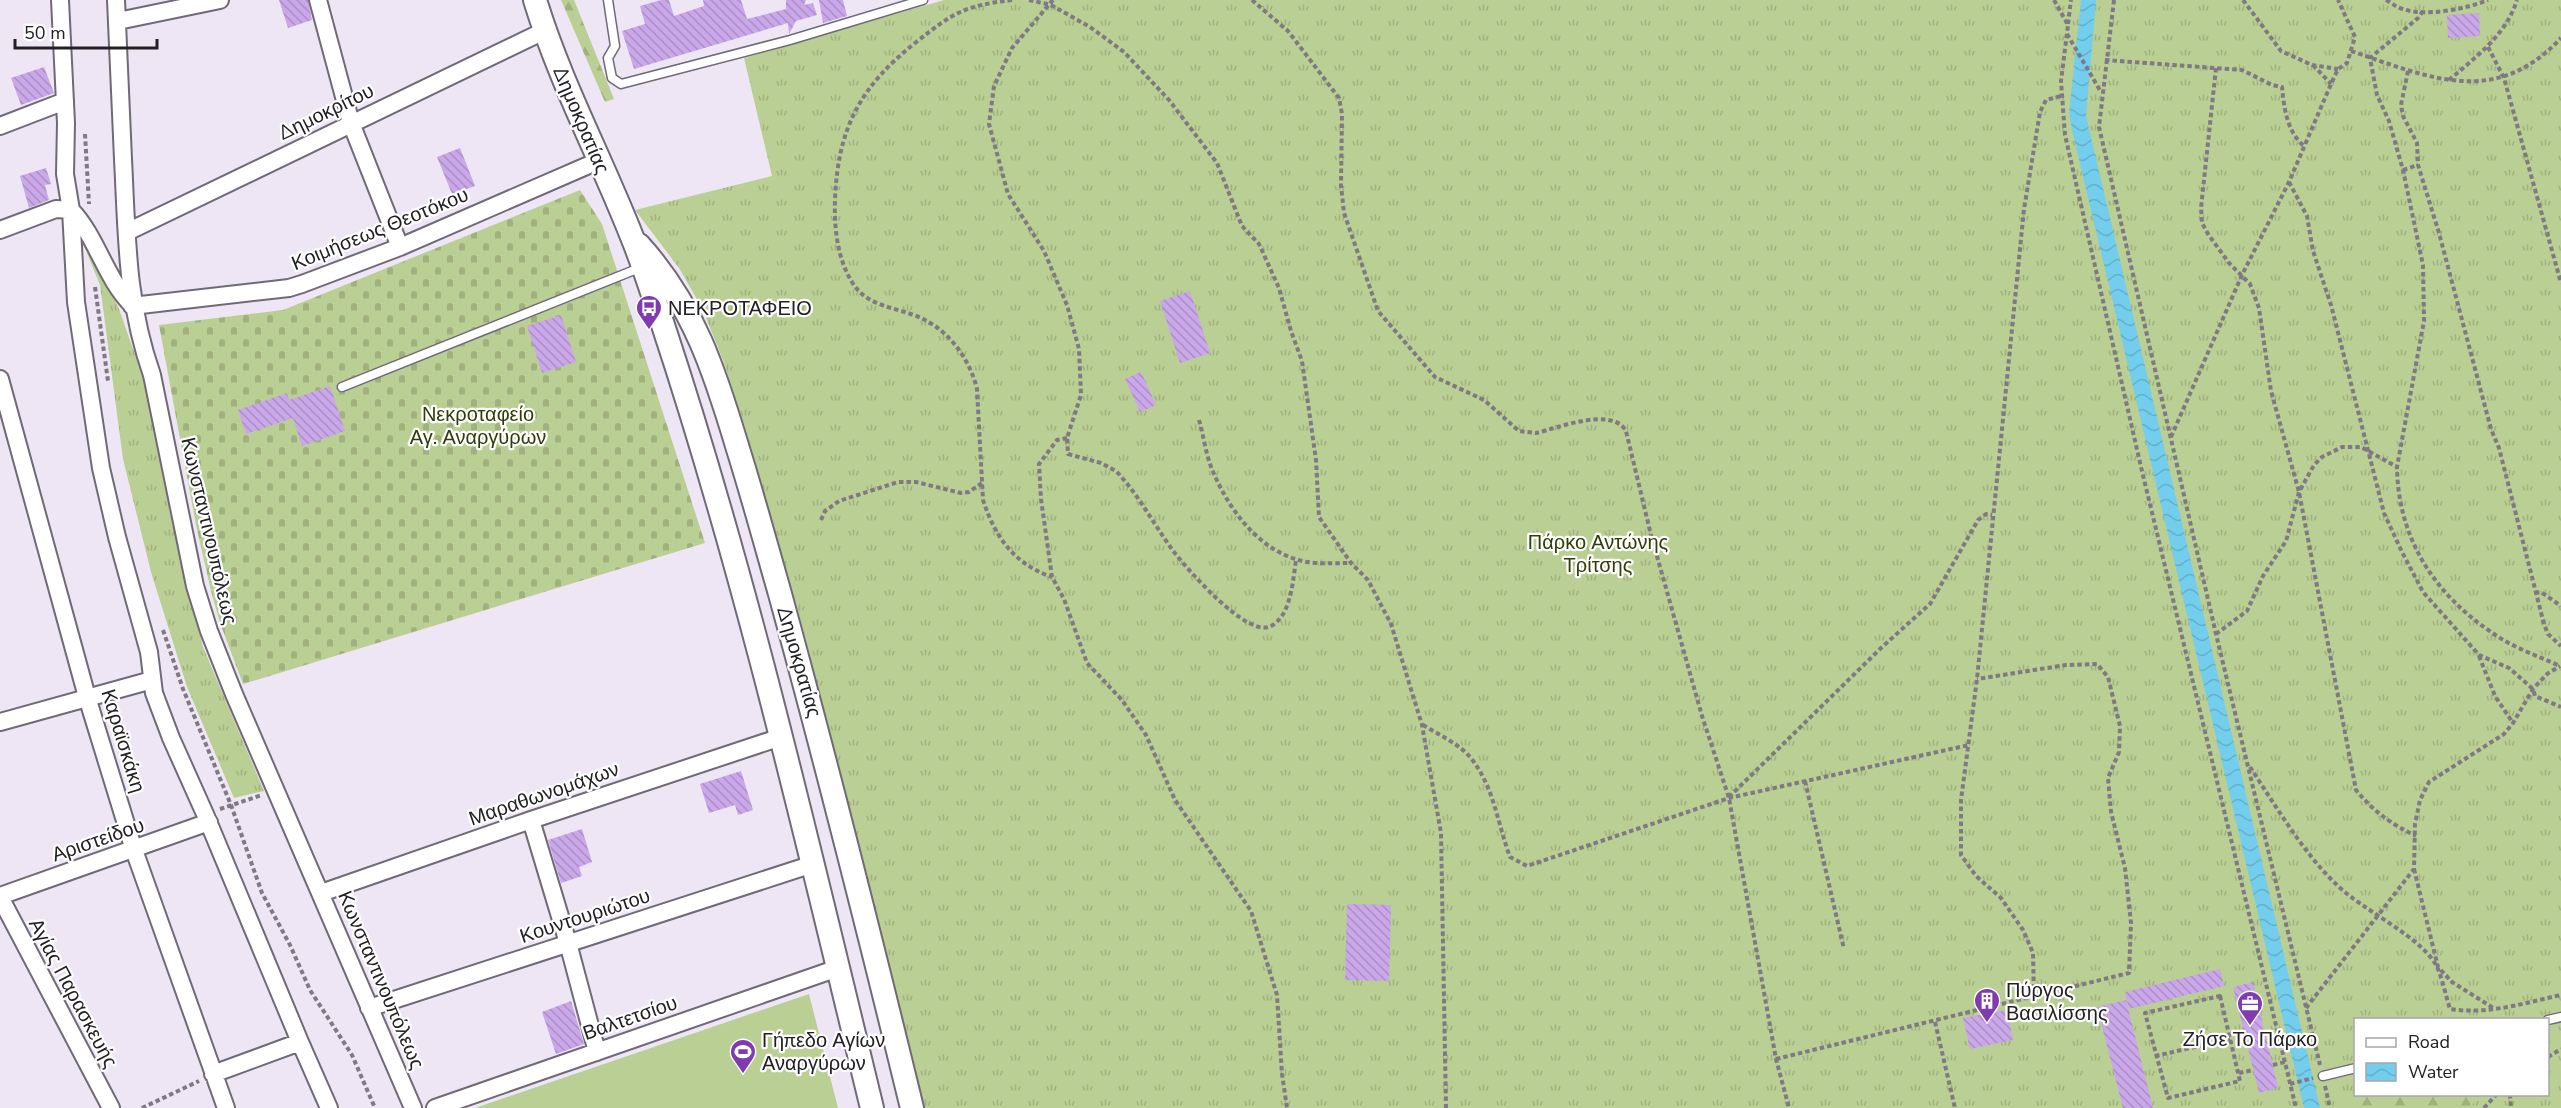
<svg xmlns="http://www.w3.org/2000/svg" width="2561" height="1108" font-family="'Nunito Sans',sans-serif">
  <defs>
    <pattern id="grass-tufts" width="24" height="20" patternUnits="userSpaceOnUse" patternTransform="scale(1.5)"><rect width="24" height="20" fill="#bacf93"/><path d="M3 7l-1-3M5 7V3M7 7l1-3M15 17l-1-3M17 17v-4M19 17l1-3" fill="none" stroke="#a0b17f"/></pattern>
    <pattern id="forest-firs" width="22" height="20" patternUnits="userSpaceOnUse" patternTransform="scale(1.5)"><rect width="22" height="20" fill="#bacf93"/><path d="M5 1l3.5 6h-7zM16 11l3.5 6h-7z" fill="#a0b17f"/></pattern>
    <pattern id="cemetery-stones" width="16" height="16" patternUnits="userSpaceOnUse" patternTransform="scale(1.5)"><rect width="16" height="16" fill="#bacf93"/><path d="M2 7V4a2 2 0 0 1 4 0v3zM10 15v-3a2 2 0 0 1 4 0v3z" fill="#a0b17f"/></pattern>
    <pattern id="water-waves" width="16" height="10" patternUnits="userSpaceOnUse" patternTransform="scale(1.5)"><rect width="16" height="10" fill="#73cdec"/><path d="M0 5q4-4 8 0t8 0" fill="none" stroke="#63b0ca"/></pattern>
    <pattern id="building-back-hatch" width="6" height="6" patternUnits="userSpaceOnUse" patternTransform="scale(1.5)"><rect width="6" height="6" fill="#c9a7e8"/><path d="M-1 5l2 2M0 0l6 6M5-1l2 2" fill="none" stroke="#ac8fc7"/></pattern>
  </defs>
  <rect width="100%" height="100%" fill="#eee6f5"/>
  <path fill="url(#grass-tufts)" fill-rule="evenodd" d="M944,0H2561V1108H924L805,636L745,427L723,360L702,308L679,268L635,210L772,176L744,58ZM2356,1020H2548V1094H2356Z
    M93,252L119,309L144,380L173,527L203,647L264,791L234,798L187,687L151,572L123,459L100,285L87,253Z"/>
  <path fill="url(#forest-firs)" d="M561,0H574L614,99L605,102Z
    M2355,1089L2356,1094L2481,1095L2469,1108H2347L2344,1092Z"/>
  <path fill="url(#cemetery-stones)" d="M580,190L602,224L705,543L243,684L220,623L211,591L196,525L159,325L283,310Z"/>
  <path fill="#bacf93" d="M809,994L838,1108H475Z"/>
  <path fill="url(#water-waves)" d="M2081,0H2096L2086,116L2320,1108H2304L2072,130L2069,113Z"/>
  <path fill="url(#building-back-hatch)" d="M279,0H308L312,20L288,28Z
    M661,0H669L674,16L704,6L703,0H741L747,19L786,9V0H806L804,5L813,3L817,15L796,21L789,34L788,23L634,69L622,31L645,24L640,6Z
    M819,0H843L847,16L823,23Z
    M2479,13L2480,36L2448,38L2447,15Z
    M44,67L54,93L21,105L11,78Z
    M460,148L475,186L452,194L437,157Z
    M46,168L51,184L45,185L49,200L29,208L20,176Z
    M1190,291L1210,353L1180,363L1160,301Z
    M561,315L576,362L542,373L527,326Z
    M1141,372L1156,405L1140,412L1125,379Z
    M330,386L345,431L302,446L293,418L246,434L238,410L287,393L289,400Z
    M741,771L753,810L738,815L735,805L709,813L700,784Z
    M582,829L592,862L579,867L582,876L561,883L548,840Z
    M1347,904L1391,905L1389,981L1345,980Z
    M2220,969L2224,986L2129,1009L2125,992Z
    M2253,982L2278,1088L2259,1093L2233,987Z
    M2126,1000L2153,1108H2123L2097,1007Z
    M571,1001L584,1044L556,1054L542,1012Z
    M2007,1010L2013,1040L1970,1049L1963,1018Z"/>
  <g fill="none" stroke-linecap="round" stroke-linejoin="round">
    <defs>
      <path id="service" d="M608,0L615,46L608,58L612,78L621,84L790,40L923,0
        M342,387L642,267
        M2548,1020L2561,1017
        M2323,1076L2356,1068"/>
      <path id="minor" d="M60,0L66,123L65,174L71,210L76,302L101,468L117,537L149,652L154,693L171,738L205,814L300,1042L329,1108
        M116,0C118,53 121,106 123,159C127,236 126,301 152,375L195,586L209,631L234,694L413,1108
        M318,0L351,123L400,247
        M118,21L220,0
        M0,126L65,101
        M71,210C97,237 105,278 132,305
        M0,230L56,209L71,210
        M127,232L544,31
        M132,306L289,288L302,284L400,247L598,161
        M0,379L87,697L134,850L226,1108
        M0,722L152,680
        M531,820L568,943L597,1052
        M321,893L531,820L781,737
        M0,896L209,822
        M0,897L111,1108
        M369,1008L813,864
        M213,1074L300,1042
        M435,1108L838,968"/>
      <path id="secondary" d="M535,0C560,82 601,158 632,237C644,266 653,296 663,325C748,582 808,846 872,1108
        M639,245C694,306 715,372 738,449C753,497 766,545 780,594C827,765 870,936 912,1108"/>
    </defs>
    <use href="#service" stroke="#706976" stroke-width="11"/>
    <use href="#minor" stroke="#706976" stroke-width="20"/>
    <use href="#secondary" stroke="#706976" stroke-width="26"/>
    <path stroke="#7e7983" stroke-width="4" stroke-dasharray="4.5 3" stroke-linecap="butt" d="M1012,0C963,6 953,13 915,43C860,87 838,128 835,199C834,227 837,258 852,282C867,308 899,307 923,319C950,332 970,360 977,389L983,500C995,537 1014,564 1052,577
      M1029,0L1051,5L1090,27L1124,52L1169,100L1217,163L1242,226L1259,244L1279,288L1291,331L1302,361L1316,460L1319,517L1351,563L1368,580L1391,624L1422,725L1441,833L1446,1108
      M1053,0L1012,48L994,86L989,124L1008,194L1044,251L1067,305L1079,349L1081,395L1067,438L1068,454L1101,463L1116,471C1139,495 1154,525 1174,552C1188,570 1248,639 1271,626C1291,616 1293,580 1296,560
      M1252,0L1288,31L1339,98L1342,114L1341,185L1344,213L1378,311L1435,377L1484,400L1519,431L1536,433C1558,428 1612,406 1626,431L1651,535L1702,716L1729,798L1776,1059L1789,1108
      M2054,0L2068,25L2061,81L2065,135L2141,467L2296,1108
      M2114,0L2099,127L2216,634L2320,1065
      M2243,0L2281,51L2312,65L2338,69
      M2386,0C2392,3 2397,8 2403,9C2426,17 2466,9 2488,0
      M2423,11L2418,18L2370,58L2377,95L2389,121L2403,170L2423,265L2424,321L2397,467C2398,539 2435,595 2494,634C2514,648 2538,656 2560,666
      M2068,24L2071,0
      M2067,34L2101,92
      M2488,47L2504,78L2561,283
      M2351,51C2428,77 2495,109 2561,38
      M2105,60L2242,70L2272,85L2282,87C2284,108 2287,132 2304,146
      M2313,65L2331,84
      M2216,68L2201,208L2202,223L2208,234L2229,263L2250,284L2259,308L2271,391L2299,492L2356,790C2373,811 2391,824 2416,836
      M2408,71L2401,105L2403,116L2417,143L2418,165L2439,233L2491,429L2499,448L2544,624L2548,634L2561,646
      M2449,80C2476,57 2506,35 2517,0
      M85,134L89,204
      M2403,170L2418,165
      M2289,182L2307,216L2313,251L2331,305L2384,513L2402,552L2423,592L2479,655L2509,668L2533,689L2535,696L2561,707
      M95,287L108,381
      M1199,420C1204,437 1206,457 1214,474C1230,510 1256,546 1295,559C1312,565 1332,563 1350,563
      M2171,437L2242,275L2289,182L2331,84L2338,69L2347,63L2355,37L2338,0
      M1067,438L1057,440L1039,464L1041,499L1052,577L1064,599L1087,663L1122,700L1146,735L1175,800L1251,911L1277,995L1282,1074L1287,1108
      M821,520L825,511L839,501L898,482H916L961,493L969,492L982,483
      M2535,593L2541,592L2561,606
      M163,630L183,689L231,805L262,893L290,945L310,990L352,1055L375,1108
      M2216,634L2247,611L2263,576L2286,541L2299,492L2314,465L2322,457L2342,447H2361L2397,467
      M2479,656L2495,696L2513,723
      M1423,725C1438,734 1459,744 1470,757C1494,786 1497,822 1510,857L1527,866L1729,798L1969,745
      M2250,767C2275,805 2304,854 2337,885C2363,911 2425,938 2438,969C2443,982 2446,996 2450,1009C2488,1015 2524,1003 2561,995
      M1805,781L1844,949
      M1729,797L1881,648L1930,604L1978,520L1986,514L1992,515
      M220,809L262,795
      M2414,869L2438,967L2452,982L2495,1009
      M2034,996L2033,953L2023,930L2001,898L1976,876L1961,855V800L1977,679L2024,209L2040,112L2046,100L2061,96
      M2220,996L2240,1081L2168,1098L2145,1013Z
      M2306,1008L2414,869L2415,824L2420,800L2429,782L2504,734L2513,723L2533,689L2547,674L2560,666
      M1935,1022L1955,1108
      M2155,1056L2230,1039
      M2548,1057L2561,1049
      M1776,1059L2129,973L2131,923L2125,868L2111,812L2108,778L2119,752L2120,726L2108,677L2097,664L2066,665L1977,679
      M2273,1065L2285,1062
      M2239,1073L2253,1070
      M2290,1084L2313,1078
      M2325,1086L2330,1108
      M2510,1094L2511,1108
      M142,1108L199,1081
      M2484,1108L2497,1094"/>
    <use href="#service" stroke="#fff" stroke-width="8"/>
    <use href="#minor" stroke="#fff" stroke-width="16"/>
    <use href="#secondary" stroke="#fff" stroke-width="22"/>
  </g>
  <defs>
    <symbol id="bus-pin" viewBox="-11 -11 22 30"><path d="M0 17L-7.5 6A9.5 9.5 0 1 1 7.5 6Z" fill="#803bae" stroke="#fff"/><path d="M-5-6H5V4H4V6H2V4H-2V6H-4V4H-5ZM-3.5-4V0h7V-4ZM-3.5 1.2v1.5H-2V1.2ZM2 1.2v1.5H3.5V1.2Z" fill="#fff"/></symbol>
    <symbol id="building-pin" viewBox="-11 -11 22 30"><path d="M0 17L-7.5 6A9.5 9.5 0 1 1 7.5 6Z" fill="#803bae" stroke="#fff"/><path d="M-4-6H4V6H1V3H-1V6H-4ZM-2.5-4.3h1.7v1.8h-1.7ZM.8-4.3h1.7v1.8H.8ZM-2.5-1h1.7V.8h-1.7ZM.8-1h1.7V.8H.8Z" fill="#fff"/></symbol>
    <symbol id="office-pin" viewBox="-11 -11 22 30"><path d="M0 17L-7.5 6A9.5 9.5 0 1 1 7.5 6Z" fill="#803bae" stroke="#fff"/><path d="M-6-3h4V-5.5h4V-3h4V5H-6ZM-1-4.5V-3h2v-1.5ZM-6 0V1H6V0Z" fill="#fff"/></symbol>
    <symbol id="stadium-pin" viewBox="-11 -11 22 30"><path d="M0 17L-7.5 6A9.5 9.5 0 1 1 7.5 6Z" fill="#803bae" stroke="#fff"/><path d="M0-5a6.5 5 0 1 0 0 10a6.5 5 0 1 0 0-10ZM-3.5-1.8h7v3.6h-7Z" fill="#fff"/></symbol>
  </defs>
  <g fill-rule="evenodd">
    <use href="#bus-pin" x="634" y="293" width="30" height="40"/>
    <use href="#building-pin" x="1972" y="986" width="30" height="40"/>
    <use href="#office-pin" x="2235" y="989" width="30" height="40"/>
    <use href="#stadium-pin" x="728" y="1037" width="30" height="40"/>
  </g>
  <g text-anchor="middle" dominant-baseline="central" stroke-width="4.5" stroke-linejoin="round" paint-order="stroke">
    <g font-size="20" fill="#222025" stroke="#fff">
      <text transform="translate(326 112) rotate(-26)">Δημοκρίτου</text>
      <text transform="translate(581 120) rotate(67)">Δημοκρατίας</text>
      <text transform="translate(380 229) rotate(-22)">Κοιμήσεως Θεοτόκου</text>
      <text transform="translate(209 531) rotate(77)">Κωνσταντινουπόλεως</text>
      <text transform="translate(799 662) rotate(74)">Δημοκρατίας</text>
      <text transform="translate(123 741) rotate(73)">Καραϊσκάκη</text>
      <text transform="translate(544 794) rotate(-19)">Μαραθωνομάχων</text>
      <text transform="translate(98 840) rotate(-19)">Αριστείδου</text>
      <text transform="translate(585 916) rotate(-18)">Κουντουριώτου</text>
      <text transform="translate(381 980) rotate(67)">Κωνσταντινουπόλεως</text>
      <text transform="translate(73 993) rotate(62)">Αγίας Παρασκευής</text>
      <text transform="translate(630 1018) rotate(-19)">Βαλτετσίου</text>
    </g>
    <g font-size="20" fill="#222025" stroke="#fff" text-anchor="start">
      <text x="668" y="308">ΝΕΚΡΟΤΑΦΕΙΟ</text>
      <text x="2006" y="990">Πύργος<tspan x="2006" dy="23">Βασιλίσσης</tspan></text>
      <text x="2250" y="1039" text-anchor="middle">Ζήσε Το Πάρκο</text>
      <text x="762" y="1040">Γήπεδο Αγίων<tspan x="762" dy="23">Αναργύρων</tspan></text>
    </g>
    <g font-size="20" fill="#2f3d08" stroke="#fff">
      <text x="478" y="414">Νεκροταφείο<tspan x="478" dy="23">Αγ. Αναργύρων</tspan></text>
      <text x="1598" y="542">Πάρκο Αντώνης<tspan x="1598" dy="23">Τρίτσης</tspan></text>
    </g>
  </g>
  <rect x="2354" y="1018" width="195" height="78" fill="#ffffff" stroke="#a7a6a8" stroke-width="1.5"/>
  <rect x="2366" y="1038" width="30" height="9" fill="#ffffff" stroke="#a7a6a8" stroke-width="1.5"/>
  <text x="2408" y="1048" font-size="18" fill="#222025">Road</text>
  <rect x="2366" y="1063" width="30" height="18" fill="url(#water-waves)" stroke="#a7a6a8" stroke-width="1.5"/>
  <text x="2408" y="1078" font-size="18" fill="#222025">Water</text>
  <path d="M15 39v9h142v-9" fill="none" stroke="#222025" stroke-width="3"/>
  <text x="24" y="39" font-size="18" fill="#222025" stroke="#ffffff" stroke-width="4.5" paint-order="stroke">50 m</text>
</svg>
